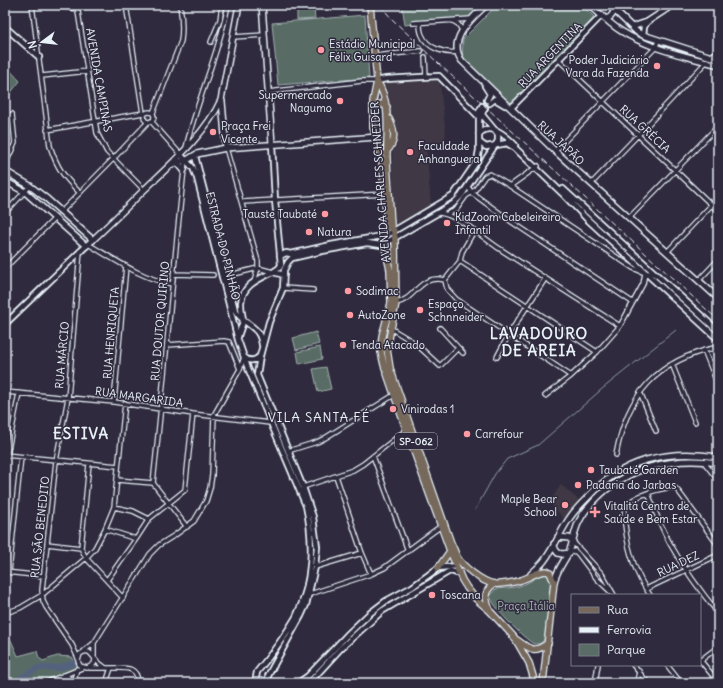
<svg xmlns="http://www.w3.org/2000/svg" width="723" height="688" font-family="Delius,sans-serif">
  <rect width="100%" height="100%" fill="#2f2a3d"/>
  <filter id="ink" filterUnits="userSpaceOnUse"><feTurbulence type="fractalNoise" baseFrequency=".025" numOctaves="2"/><feDisplacementMap in="SourceGraphic" scale="8" xChannelSelector="R" yChannelSelector="G"/><feConvolveMatrix kernelMatrix="1 2 1 2 8 2 1 2 1" color-interpolation-filters="sRGB"/></filter>
  <g filter="url(#ink)">
    <path fill="#403945" d="M439,77L446,135L444,140L440,143L426,142L431,206L404,225L400,226L395,224L394,221L392,153L397,145L396,136L397,128L390,116L389,98L384,83L388,81Z
      M561,485L581,502L565,520L549,502Z"/>
    <path fill="#596c65" stroke="#a0aeae" d="M402,5H481L470,17L405,25Z
      M497,5H582L596,19L512,105L469,67C461,58 462,50 463,39Z
      M314,8L315,19L297,20V10Z
      M365,15L369,78L278,85L272,23Z
      M5,65L20,81L5,100Z
      M316,332L319,344L296,350L293,338Z
      M320,347L322,359L299,364L297,352Z
      M326,367L331,389L318,392L313,369Z
      M544,574L550,576L552,583C551,594 549,632 544,639C542,644 538,644 534,644C524,639 491,606 490,595L496,589C506,588 518,588 527,583C533,580 537,576 544,574Z
      M5,638H10L18,656L37,651L39,658L43,661L57,656L72,657L75,662L76,668L38,683H5Z"/>
    <g fill="none" stroke-linecap="round" stroke-linejoin="round">
      <path stroke="#909baf" stroke-width="1" d="M475,510L495,474L507,459L538,445L602,389L676,330"/>
      <path stroke="#55627e" stroke-width="6" d="M12,683L38,668H58L75,663"/>
      <defs>
        <path id="minor" d="M32,5L50,146C57,168 64,177 80,193
          M51,5L78,9L90,5
          M77,5L97,133L107,152L144,190
          M126,5L143,113
          M453,21L458,24L462,30
          M413,23L471,19
          M420,23C420,27 420,31 422,35C427,48 445,54 457,52
          M233,37L264,35
          M211,42L220,20L222,5
          M375,56L421,51
          M425,57L426,77
          M710,57L718,51
          M559,60L718,211
          M42,76L88,71
          M268,92L362,81H377
          M144 117a5 5 0 1 1 10 0a5 5 0 1 1-10 0Z
          M153,113L181,41C183,28 182,18 180,5
          M5,120L12,114
          M151,121L180,154
          M47,130L143,113L145,114
          M5,146L13,150
          M186,148C197,99 219,54 228,5
          M226,148L258,261V268L254,282
          M555,151L656,47L658,40
          M5,165L15,143L12,114
          M591,184L638,135L707,61
          M510,186L538,166
          M468,187L472,193L512,222L632,302
          M242,202L385,194
          M62,211L114,158L148,122
          M5,213L30,186
          M440,213C459,216 481,236 497,247C538,274 579,300 620,326
          M447,214L456,210L466,196L475,190L485,176L490,174L510,186L633,268L645,273H651L655,275
          M629,218L718,126
          M88,244C114,259 142,279 172,284
          M667,252L718,198
          M460,261L597,352
          M5,268L55,218
          M173,274L213,275
          M226,276L258,268L273,272
          M445,280L447,289L456,299L571,376
          M445,280L460,261L462,252L474,231
          M699,280L718,260
          M283,288L313,290
          M396,303C417,299 418,274 445,280
          M390,328L415,343L440,366L458,348
          M440,328L463,353
          M167,345L224,341L229,342L240,369
          M704,350L718,385
          M497,357L509,334L545,279
          M672,364L695,422
          M5,392L114,402L193,414L270,423
          M640,392L656,431
          M545,396L571,376L597,352L620,326L643,284L645,273
          M114,402L126,266
          M288,451L317,442L325,438L394,395
          M5,455L118,466
          M7,455L19,393
          M616,455C627,394 657,360 718,347
          M373,456L408,551
          M703,461L718,480
          M336,476L362,553L371,574
          M117,480L153,483L187,527
          M153,483C165,375 173,268 185,161
          M303,487L353,470L363,464L406,430
          M648,493C655,511 662,530 672,547C685,570 701,592 718,613
          M114,507L133,511L149,519
          M105,529L136,539
          M573,542L602,574L614,595
          M47,544L81,548
          M81,548L89,464
          M81,548L86,558L123,598
          M569,553L575,551L578,554L597,579L613,594
          M315,567L362,553
          M5,572L44,576
          M9,572L21,457
          M107,580L136,539L149,519L185,490L193,414
          M646,589L718,555
          M310,594L371,574L384,568L441,526
          M650,595C635,574 628,550 625,525C624,520 623,512 626,507C632,495 662,488 674,487L679,492L718,545
          M5,613L20,608L42,595L86,558L95,548L105,529L114,507L125,403
          M94,643V656
          M84,651L94,643L150,554L159,545L175,535L194,521L206,501L210,488L212,475L214,415L240,369L244,357
          M78,658L72,645L46,607L43,601L42,590L56,461L68,398L80,251
          M95,659L94,664L87,668L80,666L78,661L80,654C89,648 91,654 96,660C98,663 103,666 106,668
          M700,660L718,682
          M701,660L718,647
          M633,665L648,683
          M667,665L681,683
          M90,668C97,668 105,668 112,668C125,668 138,666 138,683
          M63,675L68,677L72,683
          M45,683L82,668
          M73,683L77,669
          M106,683L111,668
          M595,683L598,665
          M637,683L639,671"/>
        <path id="tertiary" d="M5,27L39,57
          M632,27L647,22L673,5
          M643,35L644,27L647,22
          M30,48L37,44
          M377,81L386,79L439,76L480,118
          M485,86L490,94L487,100
          M490,103L495,99L505,105
          M511,108L602,15
          M479,134C491,121 506,136 515,145
          M479,142L486,147L507,143L515,148L562,193L586,218L718,339
          M272,144L275,200L281,265L279,268L273,272
          M180,154L193,168L197,178L238,340L247,366L306,506C314,542 313,583 296,617C285,636 271,655 257,672L255,683
          M195,156L235,310C243,326 260,324 262,345
          M563,189L718,331
          M280,256L286,253L291,254L331,245L387,235L453,196L477,161L479,150V112L482,106
          M5,324L86,246
          M238,337C239,331 243,325 243,319C242,314 241,308 241,303C242,285 259,279 273,272L284,275
          M244,357C249,362 255,361 260,356
          M269,683L268,676L270,672L301,616L306,605L315,567L317,547L313,517L303,487L257,375L260,356L269,322L283,288L284,270L288,262L292,258L322,251L367,243L381,245L389,241L453,204L461,196L498,141V134L483,116L482,113L485,108
          M298,683L308,676L347,635L369,614L386,601L412,587L438,568L456,566
          M309,683L341,648L382,611L448,572L451,571L459,574"/>
        <path id="secondary" d="M262,5L272,144
          M486,5C472,18 446,40 462,61L555,151L718,298
          M590,5C600,14 610,24 621,31C650,49 686,56 718,65
          M609,5L637,32L643,35L718,59
          M606,19C613,17 614,12 615,5
          M222,101L226,148
          M177,162L184,170
          M172,165L177,162L187,160L197,154L226,148L377,137
          M5,171L30,186L47,199L93,240
          M5,181L25,192L86,246C106,228 125,209 144,190C170,165 206,134 221,100L239,5
          M558,537L569,538L573,542
          M554,544L555,549L558,553L562,554L569,553
          M531,574C535,570 540,566 544,561C554,548 560,532 569,519C574,511 581,504 587,498C623,459 667,449 718,457
          M554,582C557,570 563,563 569,552C574,541 574,528 581,518C584,511 590,506 594,501C626,467 673,456 718,463"/>
        <path id="primary" d="M370,5L377,81L373,101V128L377,137L382,161L387,227L384,243L390,270L391,303L382,336L381,352L384,365L408,435L450,551L462,580L467,588L476,599L490,611L514,637L529,663L535,683
          M377,81C392,105 386,132 387,159C388,181 390,204 391,226L394,231L395,239L396,303L387,349L390,368L451,543C453,547 455,552 457,557C463,567 482,582 494,584C500,585 516,582 521,580C531,577 537,571 547,571L550,573L554,582L543,683
          M373,106L382,104L387,107
          M387,151C396,142 395,130 389,119
          M438,568L450,551
          M490,611C486,598 482,593 494,584
          M517,640C530,649 534,654 548,643"/>
      </defs>
      <use href="#minor" stroke="#e8f1f8" stroke-width="6"/>
      <use href="#tertiary" stroke="#e8f1f8" stroke-width="8"/>
      <use href="#secondary" stroke="#e8f1f8" stroke-width="8"/>
      <use href="#primary" stroke="#e8f1f8" stroke-width="8"/>
      <use href="#minor" stroke="#2f2a3d" stroke-width="3.5"/>
      <use href="#tertiary" stroke="#2f2a3d" stroke-width="4.5"/>
      <use href="#secondary" stroke="#2f2a3d" stroke-width="5"/>
      <use href="#primary" stroke="#76695c" stroke-width="5.5"/>
      <path stroke="#e8f1f8" stroke-width="1" stroke-dasharray="6 3" stroke-linecap="butt" d="M380,5L392,19L439,64L718,320"/>
    </g>
  </g>
  <g fill="#ff9aa2" stroke="#2f2a3d" stroke-width="1.5">
    <circle cx="321" cy="50" r="4"/>
    <circle cx="657" cy="66" r="4"/>
    <circle cx="340" cy="101" r="4"/>
    <circle cx="213" cy="132" r="4"/>
    <circle cx="410" cy="152" r="4"/>
    <circle cx="325" cy="214" r="4"/>
    <circle cx="447" cy="223" r="4"/>
    <circle cx="309" cy="232" r="4"/>
    <circle cx="348" cy="291" r="4"/>
    <circle cx="420" cy="310" r="4"/>
    <circle cx="350" cy="315" r="4"/>
    <circle cx="343" cy="345" r="4"/>
    <circle cx="393" cy="409" r="4"/>
    <circle cx="467" cy="434" r="4"/>
    <circle cx="591" cy="470" r="4"/>
    <circle cx="578" cy="485" r="4"/>
    <circle cx="565" cy="505" r="4"/>
    <path d="M593 506h4v4h4v4h-4v4h-4v-4h-4v-4h4z"/>
    <circle cx="432" cy="595" r="4"/>
  </g>
  <g text-anchor="middle" dominant-baseline="central" stroke-width="3" stroke-linejoin="round" paint-order="stroke">
    <rect fill="#2f2a3d" stroke="#b0b5c0" stroke-width="1" x="395" y="433" width="42" height="16" rx="3"/>
    <g font-size="10" font-weight="bold" fill="#e8f1f8">
      <text x="416" y="441">SP-062</text>
    </g>
    <g font-size="11" fill="#e8f1f8" stroke="#2f2a3d" text-anchor="start">
      <text x="329" y="44">Estádio Municipal<tspan x="329" dy="13">Félix Guisard</tspan></text>
      <text x="649" y="60" text-anchor="end">Poder Judiciário<tspan x="649" dy="13">Vara da Fazenda</tspan></text>
      <text x="332" y="95" text-anchor="end">Supermercado<tspan x="332" dy="13">Nagumo</tspan></text>
      <text x="221" y="126">Praça Frei<tspan x="221" dy="13">Vicente</tspan></text>
      <text x="418" y="146">Faculdade<tspan x="418" dy="13">Anhanguera</tspan></text>
      <text x="317" y="214" text-anchor="end">Tauste Taubaté</text>
      <text x="455" y="217">KidZoom Cabeleireiro<tspan x="455" dy="13">Infantil</tspan></text>
      <text x="317" y="232">Natura</text>
      <text x="356" y="291">Sodimac</text>
      <text x="428" y="304">Espaço<tspan x="428" dy="13">Schnneider</tspan></text>
      <text x="358" y="315">AutoZone</text>
      <text x="351" y="345">Tenda Atacado</text>
      <text x="401" y="409">Vinirodas 1</text>
      <text x="475" y="434">Carrefour</text>
      <text x="599" y="470">Taubaté Garden</text>
      <text x="586" y="485">Padaria do Jarbas</text>
      <text x="557" y="499" text-anchor="end">Maple Bear<tspan x="557" dy="13">School</tspan></text>
      <text x="604" y="506">Vitalitá Centro de<tspan x="604" dy="13">Saúde e Bem Estar</tspan></text>
      <text x="440" y="595">Toscana</text>
    </g>
    <g font-size="11" fill="#e8f1f8" stroke="#2f2a3d">
      <text transform="translate(550 55) rotate(-46)">RUA ARGENTINA</text>
      <text transform="translate(99 80) rotate(80)">AVENIDA CAMPINAS</text>
      <text transform="translate(645 129) rotate(43)">RUA GRÉCIA</text>
      <text transform="translate(561 143) rotate(43)">RUA JAPÃO</text>
      <text transform="translate(380 182) rotate(-94)">AVENIDA CHARLES SCHNEIDER</text>
      <text transform="translate(223 246) rotate(76)">ESTRADA DO PINHÃO</text>
      <text transform="translate(160 321) rotate(-85)">RUA DOUTOR QUIRINO</text>
      <text transform="translate(111 333) rotate(-85)">RUA HENRIQUETA</text>
      <text transform="translate(62 355) rotate(-85)">RUA MÁRCIO</text>
      <text transform="translate(139 397) rotate(8)">RUA MARGARIDA</text>
      <text transform="translate(40 527) rotate(-84)">RUA SÃO BENEDITO</text>
      <text transform="translate(678 564) rotate(-25)">RUA DEZ</text>
    </g>
    <g font-size="11" fill="#a8b5b6" stroke="#2f2a3d">
      <text x="526" y="606">Praça Itália</text>
    </g>
    <g font-size="13" letter-spacing="1" fill="#e8f1f8" stroke="#2f2a3d">
      <text x="319" y="417">VILA SANTA FÉ</text>
    </g>
    <g font-size="15" font-weight="bold" letter-spacing="1" fill="#e8f1f8" stroke="#2f2a3d">
      <text x="539" y="333">LAVADOURO<tspan x="539" dy="17">DE AREIA</tspan></text>
      <text x="81" y="433">ESTIVA</text>
    </g>
  </g>
  <rect width="723" height="688" fill="none" stroke="#2f2a3d" stroke-width="20"/>
  <rect x="10" y="10" width="703" height="668" fill="none" stroke="#e8f1f8" stroke-width="1.5" filter="url(#ink)"/>
  <rect x="571" y="594" width="130" height="72" fill="#2f2a3d" stroke="#797a88"/>
  <rect x="579" y="607" width="20" height="6" fill="#76695c" stroke="#797a88"/>
  <text x="607" y="614" font-size="12" fill="#e8f1f8">Rua</text>
  <rect x="579" y="627" width="20" height="6" fill="#e8f1f8" stroke="#797a88"/>
  <text x="607" y="634" font-size="12" fill="#e8f1f8">Ferrovia</text>
  <rect x="579" y="644" width="20" height="12" fill="#596c65" stroke="#797a88"/>
  <text x="607" y="654" font-size="12" fill="#e8f1f8">Parque</text>
  <g transform="translate(42 42) rotate(255)" stroke="#2f2a3d" stroke-width="3" paint-order="stroke">
  <path d="M0-3L7 15L0 10L-7 15Z" fill="#e8f1f8"/>
  <text y="-6" font-size="11" font-weight="bold" text-anchor="middle" fill="#e8f1f8">N</text>
  </g>
</svg>
